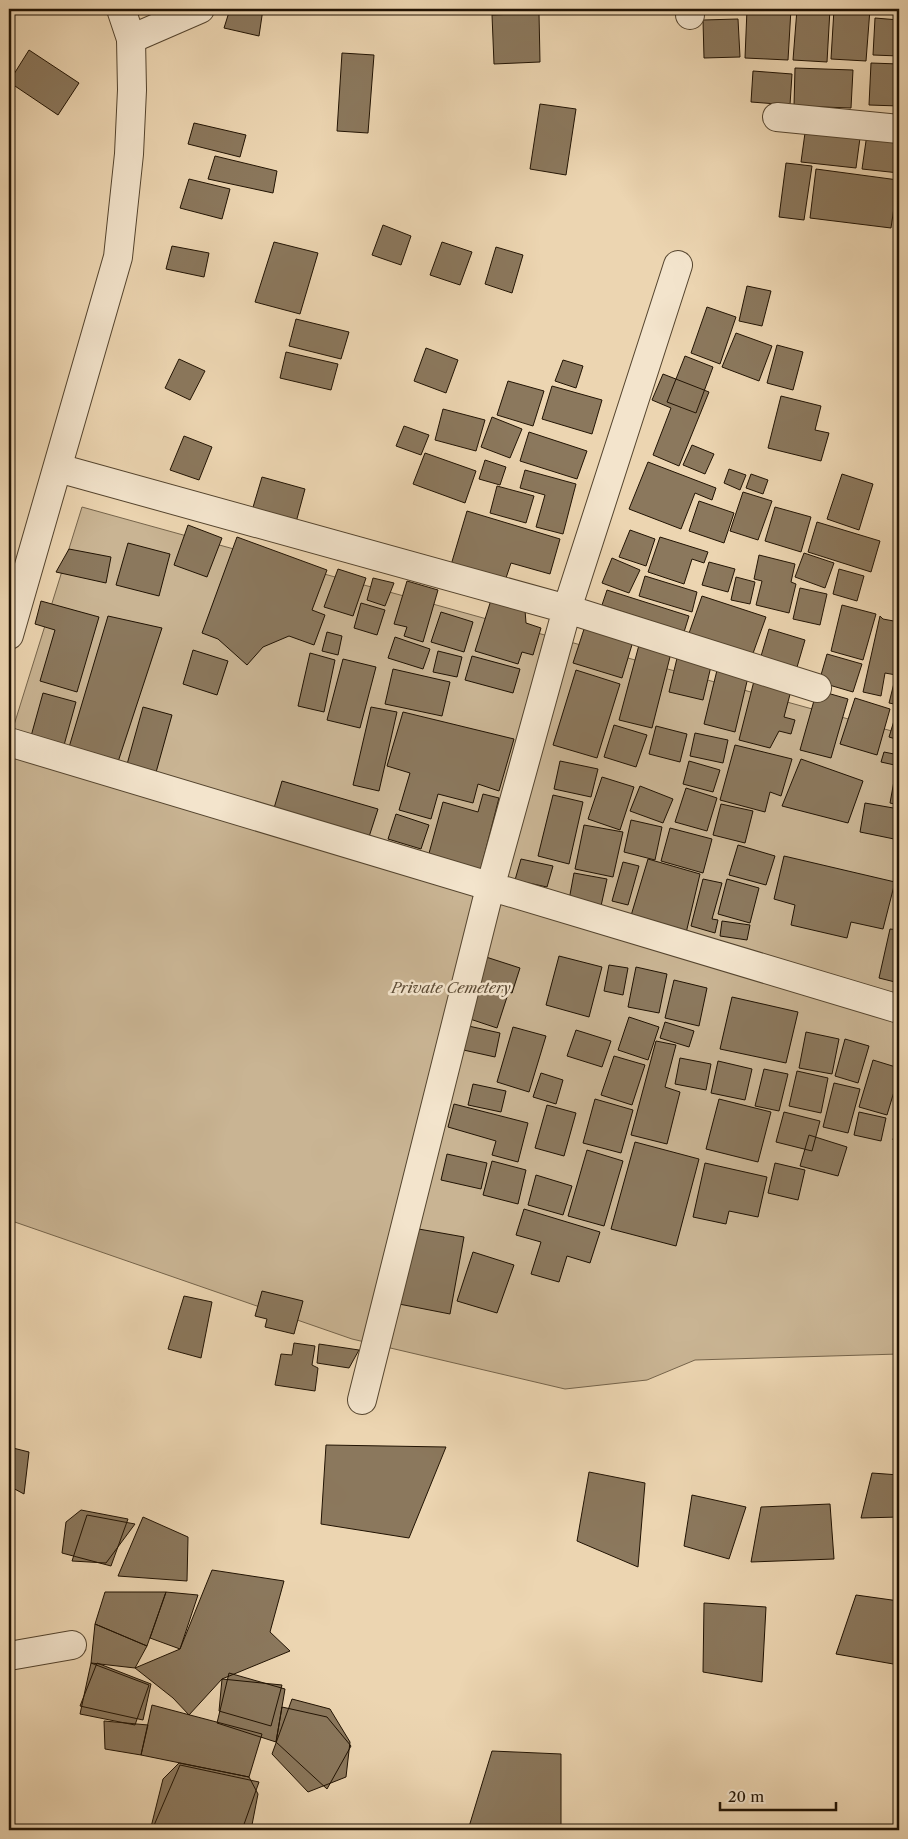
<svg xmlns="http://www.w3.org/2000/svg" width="908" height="1839" font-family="'Libre Caslon Text',serif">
  <rect width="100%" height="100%" fill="#ecd5b1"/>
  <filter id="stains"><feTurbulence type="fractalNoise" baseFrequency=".004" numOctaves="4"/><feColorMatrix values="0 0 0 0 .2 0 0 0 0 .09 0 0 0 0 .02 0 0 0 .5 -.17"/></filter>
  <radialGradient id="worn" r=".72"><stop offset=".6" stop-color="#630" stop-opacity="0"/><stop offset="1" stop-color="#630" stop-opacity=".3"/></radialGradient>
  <path fill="#c9b493" stroke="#75644b" d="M82,507L899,733V1354L695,1360L647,1380L565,1389L352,1339L9,1220V741Z"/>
  <path fill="#8b785d" stroke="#211303" d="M230,9H263L259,36L224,28Z
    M747,9H791L788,60L745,58Z
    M797,9H830L827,62L793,60Z
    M834,9H870L866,61L831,59Z
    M878,9H899V12H878Z
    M539,13L540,62L494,64L492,15Z
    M875,18L899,20V56L873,55Z
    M738,19L740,57L704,58L703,20Z
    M29,50L79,83L58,115L9,82Z
    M342,53L374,55L368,133L337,131Z
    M871,63L899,64V106L869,105Z
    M795,68L853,70L851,108L794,106Z
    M753,71L792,74L790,105L751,102Z
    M540,104L576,109L566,175L530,169Z
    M194,123L246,135L240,157L188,144Z
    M805,133L860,138L856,168L801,162Z
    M867,134L899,138V173L862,169Z
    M215,156L277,171L273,193L208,179Z
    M786,163L812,166L804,220L779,217Z
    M816,169L898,180L891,228L810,218Z
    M189,179L230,189L222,219L180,208Z
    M383,225L411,236L401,265L372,255Z
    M274,242L318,253L300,314L255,302Z
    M442,242L472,252L460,285L430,275Z
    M172,246L209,253L204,277L166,269Z
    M496,247L523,255L512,293L485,284Z
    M747,286L771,291L762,326L739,321Z
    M707,307L736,317L720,364L691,353Z
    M296,319L349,332L341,359L289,346Z
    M736,333L772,346L759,381L722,367Z
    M777,345L803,352L793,390L767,383Z
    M426,348L458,360L446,393L414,381Z
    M286,352L338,364L331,390L280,378Z
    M685,356L713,367L696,413L667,402Z
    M179,359L205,371L190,400L165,388Z
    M563,360L583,366L576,388L555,381Z
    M663,374L709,392L679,466L653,455L671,408L652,400Z
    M508,381L544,391L533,426L497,415Z
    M552,386L602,400L592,434L542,419Z
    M781,396L821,406L815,430L829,433L821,461L768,448Z
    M443,409L485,420L476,451L435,440Z
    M492,417L522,429L510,458L481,447Z
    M404,426L429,435L421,455L396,446Z
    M529,432L587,451L577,479L520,461Z
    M184,436L212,447L199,480L170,470Z
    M692,445L714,454L705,474L683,465Z
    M425,453L476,471L465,503L413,484Z
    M485,460L506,467L500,485L479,479Z
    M648,462L716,488L712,500L695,493L681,529L629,509Z
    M729,469L746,475L740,490L724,483Z
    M525,470L576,484L563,534L536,527L545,495L520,488Z
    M751,474L768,480L763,494L746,488Z
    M842,474L873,484L859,530L827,519Z
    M262,477L305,489L295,526L251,514Z
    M497,486L534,496L526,523L490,513Z
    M743,492L772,501L758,540L730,531Z
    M699,501L734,513L724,543L689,531Z
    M775,507L811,517L801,552L765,541Z
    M467,511L560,539L550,574L511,563L505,581L451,565Z
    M817,522L880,541L871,572L808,552Z
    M188,525L222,538L207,577L174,565Z
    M630,530L655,539L646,566L619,557Z
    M237,537L327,570L312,610L325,615L314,645L289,636L263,647L247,665L218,639L202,633Z
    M660,537L708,552L704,563L692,559L684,584L648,572Z
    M128,543L170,554L159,596L116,585Z
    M69,549L111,557L106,583L56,572Z
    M804,553L834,563L825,588L795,577Z
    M759,555L795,564L791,582L796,584L789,613L756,605L762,581L754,579Z
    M612,558L640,570L629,593L602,583Z
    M709,562L735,569L728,592L702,585Z
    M338,569L366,578L353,616L324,607Z
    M839,569L864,576L857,601L833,594Z
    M645,576L697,592L692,612L639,596Z
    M736,577L755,582L750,604L731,600Z
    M373,578L394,583L385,606L367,600Z
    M407,581L438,590L423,642L404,636L407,627L394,624Z
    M800,588L827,594L820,625L793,619Z
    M607,590L689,616L684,632L602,605Z
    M702,596L766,617L751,659L687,639Z
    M491,600L525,610L526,623L541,628L533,655L522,652L518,664L475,651Z
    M41,601L99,617L77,692L40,681L55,630L35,624Z
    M361,603L385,610L377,635L354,628Z
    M842,605L876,614L863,660L831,651Z
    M441,612L473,622L464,652L431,642Z
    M108,616L162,628L116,768L67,754Z
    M880,616L883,619L899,622V705L889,703L896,675L885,673L881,696L863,692Z
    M586,623L634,638L622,678L573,663Z
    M769,629L805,640L795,674L759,663Z
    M327,632L342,636L338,655L322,651Z
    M395,637L430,649L423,669L388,658Z
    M639,645L671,653L652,728L619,720Z
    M193,650L228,661L217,695L183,684Z
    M438,651L462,657L457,677L433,672Z
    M310,653L335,660L324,712L298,706Z
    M678,654L712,662L703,700L669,692Z
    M827,654L862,664L853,692L819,682Z
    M472,656L520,669L513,693L465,680Z
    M343,659L376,667L360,728L327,720Z
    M718,666L749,673L735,732L704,724Z
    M393,669L450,682L442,716L385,704Z
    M576,670L620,684L597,758L553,745Z
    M756,673L793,683L784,717L795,720L791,734L779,731L770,748L739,740Z
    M817,690L848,699L831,758L800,750Z
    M43,693L76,702L61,756L28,747Z
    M855,698L890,709L877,755L840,744Z
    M143,707L172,715L155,776L126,768Z
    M371,707L397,712L379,791L353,785Z
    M897,711L899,712V740L889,737Z
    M403,712L514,739L499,791L478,784L473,803L438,794L431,819L399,810L410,773L387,766Z
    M614,725L647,735L636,767L604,757Z
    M656,726L687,734L680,762L649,754Z
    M695,733L728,740L723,763L690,756Z
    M735,745L792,759L781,796L770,792L765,812L720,800Z
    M884,752L899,755V766L881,762Z
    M801,759L863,781L848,823L782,806Z
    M560,761L598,769L591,797L554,789Z
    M689,761L720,770L713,792L683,784Z
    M602,777L634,787L620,830L588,819Z
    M282,781L378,809L367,843L272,815Z
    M894,781L899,782V805L890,803Z
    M640,786L673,799L663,823L630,811Z
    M686,788L717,798L707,831L675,822Z
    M483,794L499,798L480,872L428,857L443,802L478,812Z
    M553,795L583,802L569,864L538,856Z
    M865,803L899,809V840L860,832Z
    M721,804L753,811L745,843L713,835Z
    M396,814L429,825L421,849L388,839Z
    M631,820L662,827L655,860L624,852Z
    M584,825L623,832L613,877L575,869Z
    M670,828L712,839L703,873L661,861Z
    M738,845L775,856L766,885L729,875Z
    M784,856L895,882L883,929L851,922L847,938L791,925L795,905L774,899Z
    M521,859L553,866L547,887L515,880Z
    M648,859L700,874L686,933L630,919Z
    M623,862L639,866L628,905L612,901Z
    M574,873L607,879L601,906L569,900Z
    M703,879L722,883L712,919L718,920L715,933L691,926Z
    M727,879L759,888L750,923L718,914Z
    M899,890V926L894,925Z
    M722,921L750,925L747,940L720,936Z
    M890,929L899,930V983L879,978Z
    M559,956L602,967L589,1017L546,1005Z
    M486,957L520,968L512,993L478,982Z
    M609,965L628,968L623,995L604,991Z
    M636,967L667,974L659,1013L628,1007Z
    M674,980L707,988L699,1026L665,1018Z
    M477,987L507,997L497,1028L467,1018Z
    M732,997L798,1012L786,1063L720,1049Z
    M629,1017L659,1027L648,1060L618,1050Z
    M665,1022L694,1031L689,1047L660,1038Z
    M464,1025L500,1033L495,1057L459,1049Z
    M513,1027L546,1036L529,1092L497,1082Z
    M576,1030L611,1041L602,1067L567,1056Z
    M806,1032L839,1039L832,1074L799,1068Z
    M845,1039L869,1046L858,1083L835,1076Z
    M656,1041L676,1045L665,1087L680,1092L667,1144L631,1135Z
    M614,1056L645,1065L632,1105L601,1095Z
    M680,1058L711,1064L706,1090L675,1084Z
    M873,1060L899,1068V1075L887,1115L859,1107Z
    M718,1061L752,1069L745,1100L711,1093Z
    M764,1069L788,1074L779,1111L755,1106Z
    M797,1071L828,1078L821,1113L789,1106Z
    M541,1073L563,1080L556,1104L533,1097Z
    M834,1083L860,1089L848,1133L823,1127Z
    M473,1084L506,1091L501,1112L468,1105Z
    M595,1099L633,1110L621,1153L583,1143Z
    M719,1099L771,1112L758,1162L706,1149Z
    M454,1104L528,1123L518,1162L492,1155L496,1141L448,1127Z
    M547,1105L576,1113L564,1156L535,1148Z
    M784,1112L820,1121L812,1151L776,1142Z
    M859,1112L886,1118L881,1141L854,1135Z
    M897,1120H899V1141L893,1140Z
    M809,1135L847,1147L838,1176L800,1166Z
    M635,1142L699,1159L676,1246L611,1229Z
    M587,1150L623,1161L604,1226L568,1216Z
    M447,1154L487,1163L481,1189L441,1180Z
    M492,1161L526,1170L518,1204L483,1195Z
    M705,1163L767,1177L758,1217L729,1211L726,1224L693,1217Z
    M775,1163L805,1170L798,1200L768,1193Z
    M536,1175L572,1186L563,1215L528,1205Z
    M524,1209L600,1232L590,1263L567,1256L559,1282L531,1274L541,1242L516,1235Z
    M413,1228L464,1237L450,1314L399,1304Z
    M473,1252L514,1265L497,1313L457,1301Z
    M262,1291L303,1301L294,1334L265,1327L267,1319L255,1316Z
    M184,1296L212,1302L201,1358L168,1349Z
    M294,1343L315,1346L312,1365L318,1368L315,1391L275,1385L281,1354L292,1355Z
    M319,1344L359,1350L349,1368L317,1363Z
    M326,1445L446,1447L409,1538L321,1524Z
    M9,1447L29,1452L24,1494L9,1486Z
    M589,1472L645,1483L638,1567L577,1541Z
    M872,1473L899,1475V1517L861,1518Z
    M692,1495L746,1507L729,1559L684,1546Z
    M830,1504L834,1559L751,1562L761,1507Z
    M81,1510L128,1519L111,1566L62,1553L66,1522Z
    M87,1515L135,1524L106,1563L72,1561Z
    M143,1517L188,1537L187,1581L118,1576Z
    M212,1570L284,1581L270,1632L290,1651L222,1679L189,1715L173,1698L135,1668L180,1649Z
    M105,1592H166L147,1646L95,1624Z
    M166,1592L198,1595L180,1649L150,1638Z
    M856,1595L899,1601V1665L836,1654Z
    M704,1603L766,1607L762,1682L703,1672Z
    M95,1624L147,1646L135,1668L91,1663Z
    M91,1663L149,1685L135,1725L80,1714Z
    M97,1663L151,1684L143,1720L80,1706Z
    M229,1673L285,1689L276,1742L217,1723Z
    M222,1679L282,1685L271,1726L219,1711Z
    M292,1699L330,1709L350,1742L346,1777L308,1792L272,1754Z
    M152,1705L262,1734L249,1777L141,1755Z
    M282,1707L327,1717L351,1746L327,1789L276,1742Z
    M104,1721L148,1725L141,1755L105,1749Z
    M492,1751L561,1754V1830H468Z
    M179,1763L249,1777L258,1794L251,1830H159L151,1827L163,1779Z
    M180,1765L259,1782L242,1830H152Z"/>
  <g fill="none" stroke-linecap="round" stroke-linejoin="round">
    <defs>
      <path id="minor" d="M690,9V15
        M131,39L200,9
        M777,117L899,129
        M58,468L567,609L817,688
        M9,742L899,1009
        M362,1400L490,888L567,609L678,265
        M9,1656L72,1645"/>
      <path id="tertiary" d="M9,635L118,257L129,154L132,90L131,39L121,9"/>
    </defs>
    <use href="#minor" stroke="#54442e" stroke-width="30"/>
    <use href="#tertiary" stroke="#54442e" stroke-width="30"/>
    <use href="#minor" stroke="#f3e4cc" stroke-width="28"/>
    <use href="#tertiary" stroke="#f3e4cc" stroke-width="28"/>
  </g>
  <g text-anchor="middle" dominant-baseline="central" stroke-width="5" stroke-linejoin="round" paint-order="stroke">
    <g font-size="15" font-style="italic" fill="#5c4b35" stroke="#f3e4cc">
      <text x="451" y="987">Private Cemetery</text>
    </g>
  </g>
  <rect width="908" height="1839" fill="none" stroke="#ecd5b1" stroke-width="30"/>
  <rect x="10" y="10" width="888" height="1819" fill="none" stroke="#211303" stroke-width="2.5"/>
  <rect x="15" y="15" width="878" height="1809" fill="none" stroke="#211303"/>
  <path d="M720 1802v8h116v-8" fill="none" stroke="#211303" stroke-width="2.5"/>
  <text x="728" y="1802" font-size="15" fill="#211303" stroke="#f3e4cc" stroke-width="4" paint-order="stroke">20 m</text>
  <rect width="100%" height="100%" filter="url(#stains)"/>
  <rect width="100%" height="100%" fill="url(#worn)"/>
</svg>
